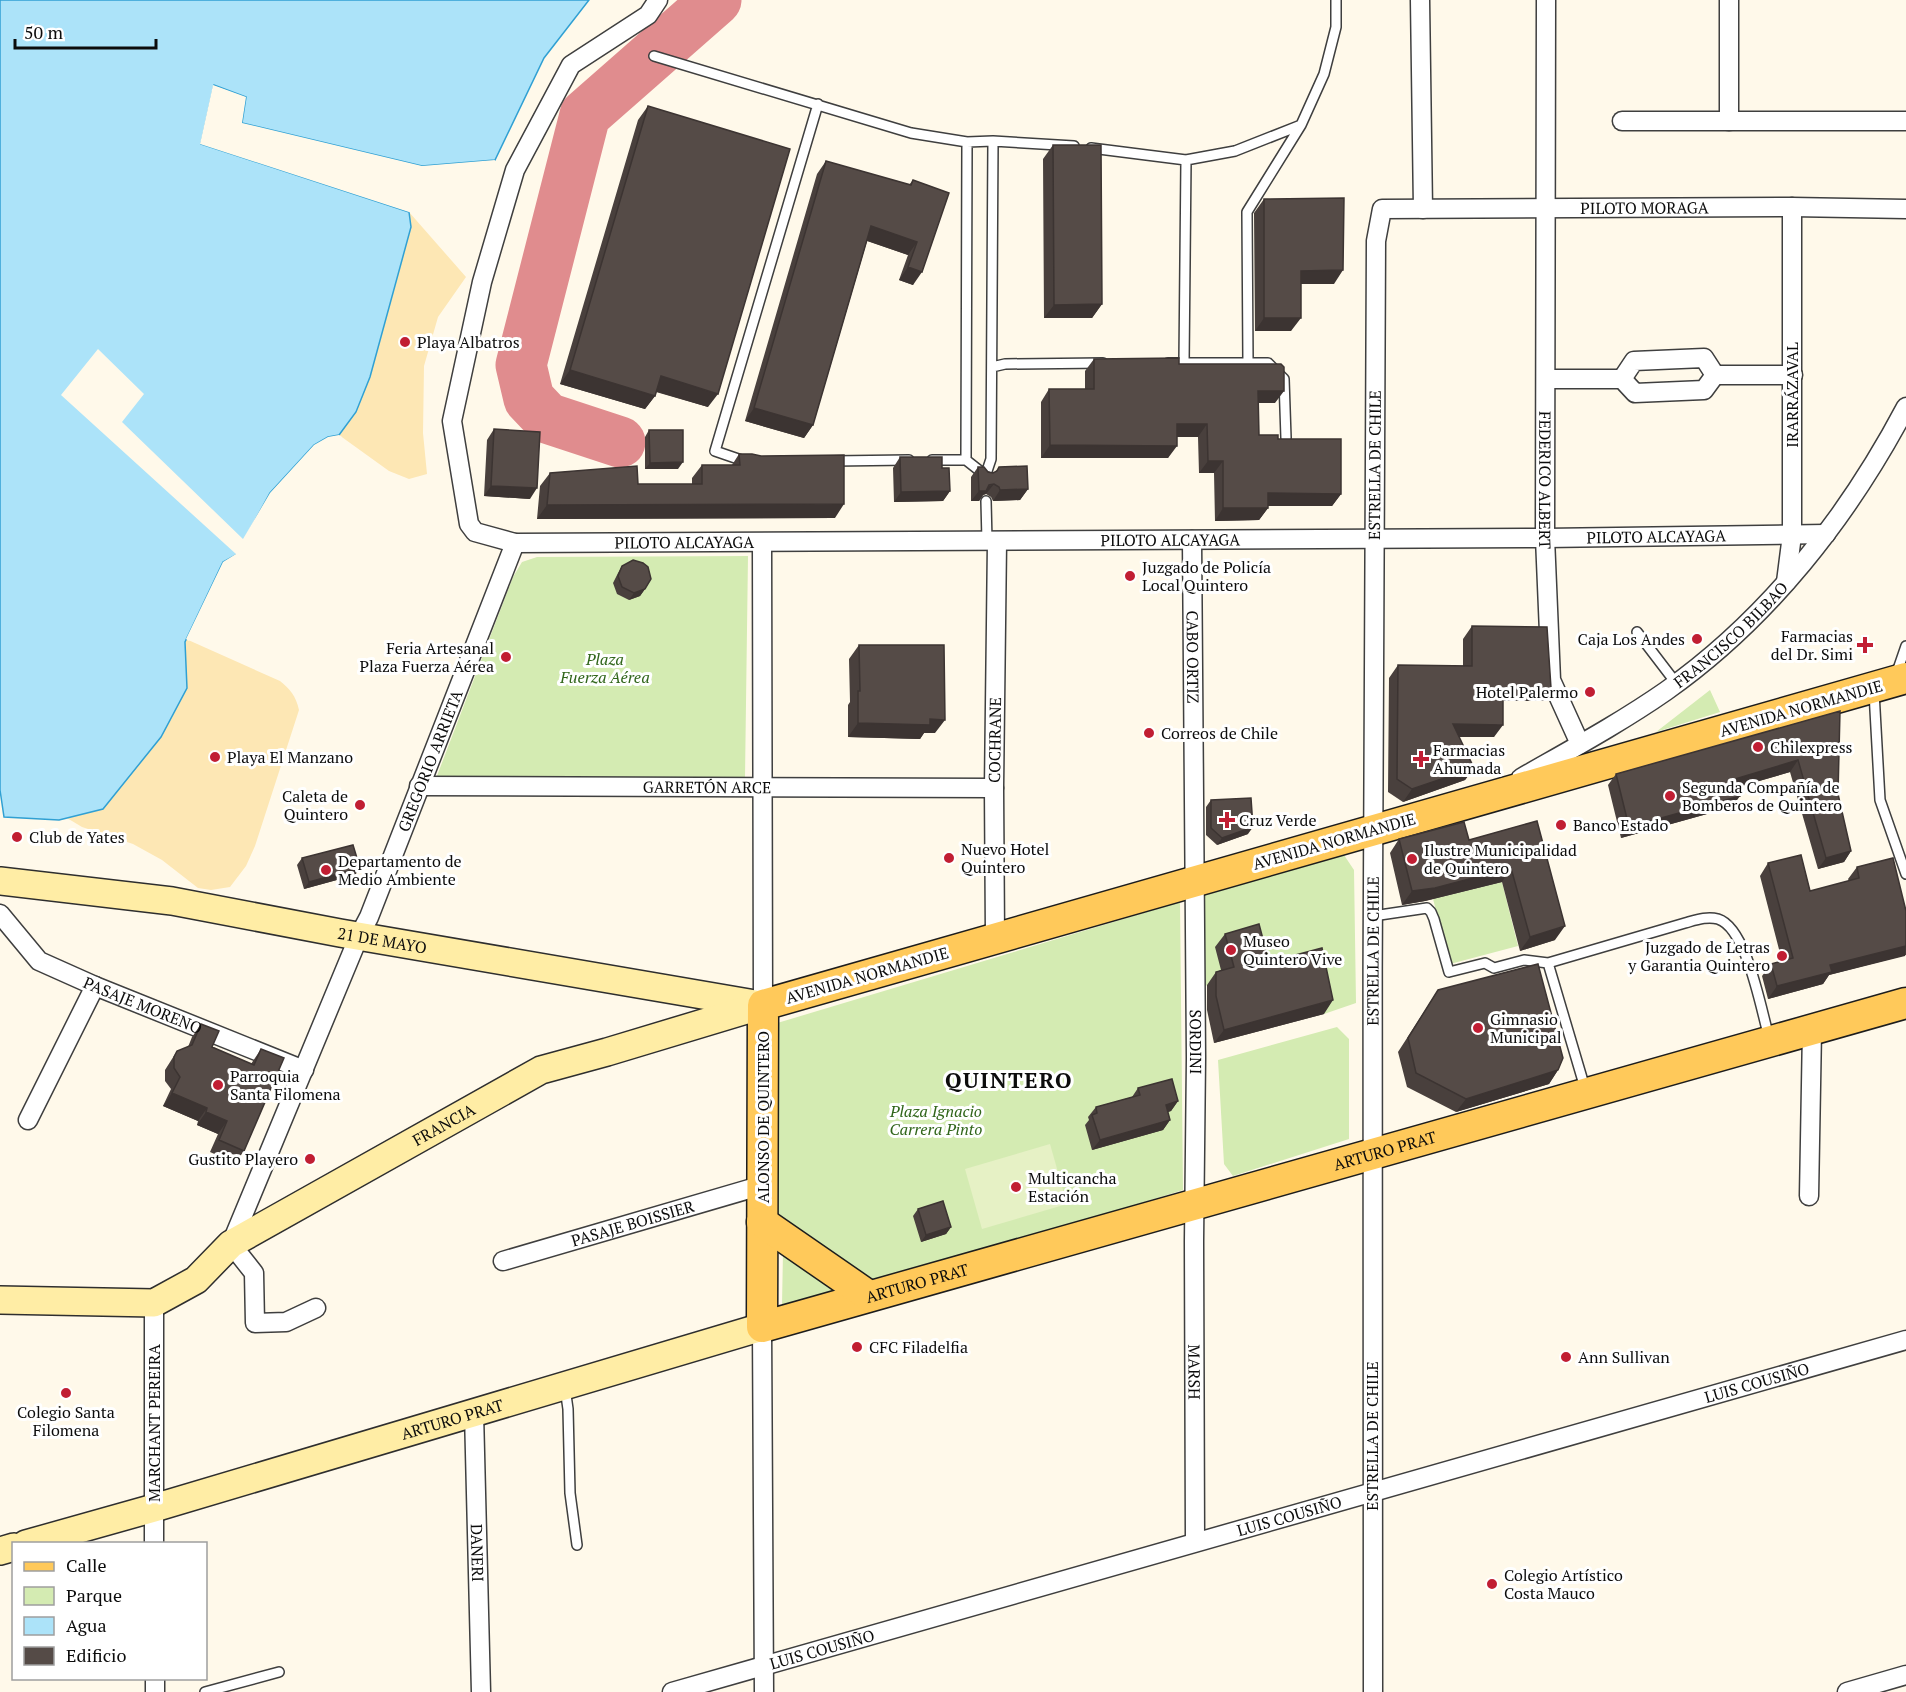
<svg xmlns="http://www.w3.org/2000/svg" width="1906" height="1692" font-family="'PT Serif',serif">
  <rect width="100%" height="100%" fill="#fff9ea"/>
  <path fill="#d4ebb2" d="M748,556L745,777L435,781L513,577L522,562L537,557Z
    M1710,690L1720,712L1656,732Z
    M1344,855L1354,870L1356,1003L1324,1014L1312,962L1204,986L1200,895Z
    M1502,882L1518,946L1450,964L1433,899Z
    M1180,902L1183,1190L871,1287L775,1223L774,1024Z
    M1337,1027L1349,1039V1139L1233,1176L1224,1164L1218,1060Z
    M783,1252L834,1291L782,1305Z"/>
  <path fill="#fde7b4" d="M409,212L466,277L438,317L424,366L423,433L427,474L409,479L389,471L339,435L356,412L370,377L411,227Z
    M186,639L280,681C290,689 296,696 299,710L255,846L246,866L230,887L211,890L198,888L162,860L133,844L82,827L67,818L103,809L161,737Z"/>
  <path fill="#e6f1c5" d="M1050,1144L1067,1204L982,1229L965,1169Z"/>
  <path fill="#ace3f9" stroke="#30a0d3" stroke-width="1.5" d="M0,0H589L544,58L495,160L422,166L242,123L246,97L214,85L201,144L409,212L411,227L370,377L356,412L339,435L328,437L314,445L270,493L236,555L223,562L185,642L187,688L161,737L103,809L59,820L4,817L0,790Z"/>
  <path fill="#fff9ea" d="M213,85L246,97L242,123L422,166L495,160L494,164L421,169L241,126L239,123L242,99L215,89L204,142L410,209L412,213L200,144Z
    M98,349L144,394L122,422L243,539L270,493L314,445L328,437L339,435L342,437L329,440L316,447L272,495L239,556L225,564L189,641L186,639L223,562L236,554L61,395Z"/>
  <g fill="none" stroke-linecap="round" stroke-linejoin="round">
    <path stroke="#e08c8e" stroke-width="51" d="M620,442L547,418L529,399L521,365L585,115L716,0"/>
    <defs>
      <path id="lane" d="M654,56L911,133L967,142L993,141L1074,146
        M967,142L966,460L985,475
        M1091,148L1186,160L1235,151L1301,125
        M1168,363H1268L1284,379L1286,438
        M1184,363L1186,160
        M1248,363L1247,212L1301,125L1324,74L1336,27V0
        M992,367L1005,364L1103,363
        M932,460H966
        M833,461L909,460
        M747,462L715,451L818,104
        M985,477L991,459L993,141
        M986,501L987,541
        M1637,632L1676,683
        M1896,675L1906,646
        M1874,692L1880,800L1906,874
        M1373,916L1427,908L1431,912L1434,919L1449,972L1485,963L1494,968L1524,960L1548,963
        M1585,1088L1548,963L1685,923C1696,920 1707,916 1718,919C1747,928 1761,1010 1769,1037
        M565,1388L568,1409L570,1493L577,1545
        M205,1692L279,1672"/>
      <g id="street">
        <path id="s1" d="M658,0L648,15L571,65L515,170L482,282L452,421L469,524L475,532L515,543L1545,538L1826,534"/>
        <path d="M1420,0L1423,209"/>
        <path id="s2" d="M1546,0L1545,538L1551,680L1580,744"/>
        <path d="M1622,121H1906"/>
        <path d="M1729,121V0"/>
        <path d="M1715,375H1793"/>
        <path d="M1546,379H1622L1635,393L1704,390L1715,375"/>
        <path d="M1622,379L1634,361L1704,358L1715,375"/>
        <path id="s3" d="M1192,540L1196,1058L1194,1241L1195,1542"/>
        <path d="M762,543L763,1005"/>
        <path d="M1786,582L1792,535V207"/>
        <path id="s4" d="M1521,778C1570,750 1620,723 1666,691C1768,619 1848,517 1906,407"/>
        <path id="s5" d="M419,786L994,788"/>
        <path id="s6" d="M0,914L39,961L95,986L304,1070"/>
        <path id="s7" d="M995,938L994,788L997,542"/>
        <path d="M28,1120L95,986"/>
        <path d="M1809,1196L1812,1030"/>
        <path id="s8" d="M503,1261L763,1185"/>
        <path id="s9" d="M316,1308L286,1322L255,1323L254,1273L231,1244L359,936L369,917L515,543"/>
        <path d="M762,1327L764,1692"/>
        <path id="s10" d="M474,1413L481,1692"/>
        <path d="M154,1544V1303"/>
        <path d="M155,1678V1692"/>
        <path id="s11" d="M672,1692L1906,1340"/>
        <path id="s12" d="M1373,1692C1372,1208 1372,725 1376,241L1382,209L1792,207L1906,209"/>
        <path d="M1847,1692L1906,1675"/>
      </g>
      <g id="secondary">
        <path id="s13" d="M0,881L172,901L340,933L755,1004"/>
        <path id="s14" d="M0,1300L154,1303L196,1280L231,1244L541,1070L607,1052L763,1005"/>
        <path id="s15" d="M26,1544L154,1508L762,1327"/>
        <path d="M0,1551L14,1547"/>
      </g>
      <g id="primary">
        <path id="s16" d="M1906,678L763,1005L762,1327L1906,1003"/>
        <path d="M762,1222L869,1296"/>
      </g>
    </defs>
    <use href="#lane" stroke="#3f3f3f" stroke-width="12"/>
    <use href="#street" stroke="#3f3f3f" stroke-width="21"/>
    <use href="#secondary" stroke="#2e2e2e" stroke-width="30"/>
    <use href="#primary" stroke="#1d1d1d" stroke-width="33"/>
    <use href="#lane" stroke="#fff" stroke-width="9"/>
    <use href="#street" stroke="#fff" stroke-width="18"/>
    <use href="#secondary" stroke="#ffeda5" stroke-width="27"/>
    <use href="#primary" stroke="#ffc95a" stroke-width="30"/>
  </g>
  <path fill="#49403d" d="M648,106L708,407L656,392L655,396L645,409L560,384L638,120Z
    M1053,145L1102,304L1092,318H1044L1043,159Z
    M826,161L909,185L913,180L949,193L913,285L899,280L908,255L867,241L813,425L804,438L745,421L817,174Z
    M1264,199L1334,284H1301L1291,331H1255L1254,213Z
    M1094,359L1179,364L1275,403H1258L1259,435L1278,439L1341,494L1332,506H1268V508L1259,520L1215,521L1214,473H1199L1198,437H1177L1168,458H1041V402L1049,389H1085V371Z
    M494,429L530,499L484,496L487,440Z
    M649,430L678,469H645V437Z
    M739,454L835,518L537,519L540,486L550,473L638,484H692V478L702,465H732Z
    M900,457L942,468L950,491L943,501L894,502L893,468Z
    M978,467L993,473L995,472L999,467L1028,489L1020,500L993,501L991,497L986,494L983,495L979,501H971V477Z
    M622,566L645,589L640,596L629,600L617,594L613,583L618,573Z
    M1472,626L1551,688L1543,701H1503L1494,737H1459L1474,768L1465,780L1403,802L1388,792L1389,678L1398,665L1463,666V639Z
    M859,645L935,733H924L920,739L848,737V705L850,702L849,659Z
    M1840,711L1838,794L1851,851L1844,862L1818,869L1790,772L1738,787L1732,807L1621,838L1608,785L1616,774Z
    M1211,800L1248,834L1217,845L1206,835V807Z
    M1537,821L1555,940L1520,951L1502,882L1425,901L1402,905L1390,853L1399,839L1469,840Z
    M302,858L360,868L355,875L304,889L297,865Z
    M1768,863L1810,891L1849,881L1848,879L1857,867L1906,911V955L1829,975L1823,984L1768,999L1762,976L1771,964L1782,961L1760,876Z
    M1225,934L1269,962L1324,1014L1214,1043L1207,1010V985L1216,972L1221,970L1215,947Z
    M1438,990L1558,1070L1549,1084L1456,1112L1407,1087L1398,1052Z
    M201,1024L212,1047L251,1064L261,1049L244,1151L235,1163L210,1152L218,1134L197,1125L198,1121L163,1106L171,1089L165,1081V1070L177,1051L188,1047L192,1037Z
    M1138,1088L1178,1101L1171,1111L1168,1112L1170,1120L1163,1130L1092,1150L1085,1125L1089,1120L1088,1117L1096,1107L1132,1097Z
    M918,1209L951,1227L946,1234L921,1242L913,1216Z"/>
  <path fill="#3c3432" d="M871,226L917,242L908,255L862,239Z
    M908,267L922,272L913,285L899,280Z
    M1343,270L1334,284H1292L1301,271Z
    M1102,304L1092,318H1044L1054,305Z
    M1264,318H1301L1291,331H1255Z
    M570,370L655,396L645,409L560,384Z
    M661,376L718,394L708,407L651,390Z
    M1258,391H1284L1275,403H1249Z
    M754,408L813,425L804,438L745,421Z
    M1177,424H1207L1198,437H1168Z
    M1050,445L1177,446L1168,458H1041Z
    M1208,461H1223L1214,473H1199Z
    M683,462L678,469H645L650,463Z
    M994,484L986,494L983,495L979,501H971L979,491Z
    M491,486L537,488L530,499L484,496Z
    M1028,489L1020,500L993,501L1000,490Z
    M950,491L943,501L894,502L901,492Z
    M1268,493L1341,494L1332,506H1259Z
    M844,504L835,518L537,519L547,505Z
    M1223,508H1268L1259,520L1215,521Z
    M645,589L640,596L629,600L634,593Z
    M1503,688H1551L1543,701H1494Z
    M930,719L945,720L935,733H924L920,739L848,737L858,723Z
    M1453,724L1503,725L1494,737H1444Z
    M1798,760L1790,772L1728,790L1735,779Z
    M1474,768L1465,780L1403,802L1412,789Z
    M1740,796L1732,807L1621,838L1629,827Z
    M1253,827L1248,834L1217,845L1222,838Z
    M1851,851L1844,862L1818,869L1826,858Z
    M360,868L355,875L304,889L309,882Z
    M1511,868L1502,882L1425,901L1402,905L1412,891Z
    M1565,926L1555,940L1520,951L1530,937Z
    M1906,946L1905,956L1829,975L1823,984L1768,999L1777,986L1830,965Z
    M1333,1000L1324,1014L1214,1043L1224,1030Z
    M1558,1070L1549,1084L1456,1112L1466,1099Z
    M172,1093L207,1108L198,1121L163,1106Z
    M1178,1101L1171,1111L1158,1115L1166,1105Z
    M206,1112L227,1121L218,1134L197,1125Z
    M1170,1120L1163,1130L1092,1150L1100,1140Z
    M951,1227L946,1234L921,1242L926,1235Z"/>
  <path fill="#554b47" stroke="#3c3432" stroke-width="1.5" d="M648,106L790,149L718,394L661,376L655,396L570,370Z
    M1053,145H1101L1102,304L1054,305Z
    M826,161L911,185L913,180L949,193L922,272L908,267L917,242L871,226L813,425L754,408Z
    M1344,198L1343,270L1301,271V318H1264V199Z
    M1179,358V364H1281L1284,367V391H1258L1259,435H1278V439H1341V494L1268,493V508H1223V461H1208L1207,424H1177V446L1050,445L1049,389H1094V359Z
    M494,429L540,432L537,488L491,486Z
    M649,430H683V462L650,463Z
    M739,454H752L761,456L844,455V504L547,505L550,473L637,466L638,484H702V465H740Z
    M900,457H942V468H949L950,491L901,492Z
    M1027,466L1028,489L1000,490L999,487L994,484L989,485L986,491H979L978,467H984L988,472L993,473L997,471L999,467Z
    M633,560L643,563L648,567L651,579L645,589L634,593L622,587L618,576L622,566Z
    M1472,626L1547,627L1551,688H1503V725L1453,724L1474,768L1412,789L1397,779L1398,665L1472,666Z
    M859,645H944L945,720L930,719V725L858,723V691H860Z
    M1840,711L1838,794L1851,851L1826,858L1798,760L1735,779L1740,796L1629,827L1616,774Z
    M1251,798L1253,827L1222,838L1211,828V800Z
    M1537,821L1565,926L1530,937L1511,868L1435,888L1412,891L1399,839L1464,822L1469,840Z
    M353,845L360,868L309,882L302,858Z
    M1801,855L1810,891L1859,878L1857,867L1893,858L1906,911V946L1830,965L1832,972L1777,986L1771,964L1793,958L1768,863Z
    M1259,924L1269,962L1322,948L1333,1000L1224,1030L1216,996V972L1234,967L1225,934Z
    M1538,964L1563,1058L1558,1070L1466,1099L1416,1073L1408,1038L1438,990Z
    M201,1024L219,1031L212,1047L254,1065L261,1049L284,1058L244,1151L219,1140L227,1121L206,1112L207,1108L172,1093L180,1077L174,1068V1057L177,1051L192,1045Z
    M1172,1079L1178,1101L1166,1105L1170,1120L1100,1140L1092,1115L1097,1113L1096,1107L1140,1095L1138,1088Z
    M943,1201L951,1227L926,1235L918,1209Z"/>
  <g fill="#c11e33" stroke="#fff" stroke-width="2">
    <circle cx="405" cy="342" r="6"/>
    <circle cx="1130" cy="576" r="6"/>
    <circle cx="1697" cy="639" r="6"/>
    <path d="M1862 636h6v6h6v6h-6v6h-6v-6h-6v-6h6z"/>
    <circle cx="506" cy="657" r="6"/>
    <circle cx="1590" cy="692" r="6"/>
    <circle cx="1149" cy="733" r="6"/>
    <circle cx="1758" cy="747" r="6"/>
    <circle cx="215" cy="757" r="6"/>
    <path d="M1418 750h6v6h6v6h-6v6h-6v-6h-6v-6h6z"/>
    <circle cx="1670" cy="796" r="6"/>
    <circle cx="360" cy="805" r="6"/>
    <path d="M1224 811h6v6h6v6h-6v6h-6v-6h-6v-6h6z"/>
    <circle cx="1561" cy="825" r="6"/>
    <circle cx="17" cy="837" r="6"/>
    <circle cx="949" cy="858" r="6"/>
    <circle cx="1412" cy="859" r="6"/>
    <circle cx="326" cy="870" r="6"/>
    <circle cx="1231" cy="950" r="6"/>
    <circle cx="1782" cy="956" r="6"/>
    <circle cx="1478" cy="1028" r="6"/>
    <circle cx="218" cy="1085" r="6"/>
    <circle cx="310" cy="1159" r="6"/>
    <circle cx="1016" cy="1187" r="6"/>
    <circle cx="857" cy="1347" r="6"/>
    <circle cx="1566" cy="1357" r="6"/>
    <circle cx="66" cy="1393" r="6"/>
    <circle cx="1492" cy="1584" r="6"/>
  </g>
  <g text-anchor="middle" dominant-baseline="central" stroke-width="6" stroke-linejoin="round" paint-order="stroke">
    <g font-size="16" fill="#0c0c0c" stroke="#fff">
      <text stroke="none"><textPath href="#s12" startOffset="1746">PILOTO MORAGA</textPath></text>
      <text transform="translate(1792 395) rotate(-90)">IRARRÁZAVAL</text>
      <text stroke="none"><textPath href="#s12" startOffset="1227">ESTRELLA DE CHILE</textPath></text>
      <text stroke="none"><textPath href="#s2" startOffset="480">FEDERICO ALBERT</textPath></text>
      <text stroke="none"><textPath href="#s1" startOffset="1785">PILOTO ALCAYAGA</textPath></text>
      <text stroke="none"><textPath href="#s1" startOffset="1299">PILOTO ALCAYAGA</textPath></text>
      <text stroke="none"><textPath href="#s1" startOffset="813">PILOTO ALCAYAGA</textPath></text>
      <text stroke="none"><textPath href="#s4" startOffset="255">FRANCISCO BILBAO</textPath></text>
      <text stroke="none"><textPath href="#s3" startOffset="117">CABO ORTIZ</textPath></text>
      <text transform="translate(1801 708) rotate(-16)">AVENIDA NORMANDIE</text>
      <text stroke="none"><textPath href="#s7" startOffset="198">COCHRANE</textPath></text>
      <text stroke="none"><textPath href="#s9" startOffset="674">GREGORIO ARRIETA</textPath></text>
      <text stroke="none"><textPath href="#s5" startOffset="288">GARRETÓN ARCE</textPath></text>
      <text transform="translate(1334 841) rotate(-16)">AVENIDA NORMANDIE</text>
      <text stroke="none"><textPath href="#s13" startOffset="387">21 DE MAYO</textPath></text>
      <text stroke="none"><textPath href="#s12" startOffset="741">ESTRELLA DE CHILE</textPath></text>
      <text transform="translate(867 975) rotate(-16)">AVENIDA NORMANDIE</text>
      <text stroke="none"><textPath href="#s6" startOffset="174">PASAJE MORENO</textPath></text>
      <text stroke="none"><textPath href="#s3" startOffset="502">SORDINI</textPath></text>
      <text transform="translate(763 1117) rotate(-90)">ALONSO DE QUINTERO</text>
      <text stroke="none"><textPath href="#s14" startOffset="496">FRANCIA</textPath></text>
      <text stroke="none"><textPath href="#s16" startOffset="2158">ARTURO PRAT</textPath></text>
      <text stroke="none"><textPath href="#s8" startOffset="135">PASAJE BOISSIER</textPath></text>
      <text stroke="none"><textPath href="#s16" startOffset="1672">ARTURO PRAT</textPath></text>
      <text stroke="none"><textPath href="#s3" startOffset="832">MARSH</textPath></text>
      <text stroke="none"><textPath href="#s11" startOffset="1128">LUIS COUSIÑO</textPath></text>
      <text stroke="none"><textPath href="#s15" startOffset="444">ARTURO PRAT</textPath></text>
      <text transform="translate(154 1423) rotate(-90)">MARCHANT PEREIRA</text>
      <text transform="translate(1372 1436) rotate(-90)">ESTRELLA DE CHILE</text>
      <text stroke="none"><textPath href="#s11" startOffset="642">LUIS COUSIÑO</textPath></text>
      <text stroke="none"><textPath href="#s10" startOffset="140">DANERI</textPath></text>
      <text stroke="none"><textPath href="#s11" startOffset="156">LUIS COUSIÑO</textPath></text>
    </g>
    <g font-size="16" fill="#0c0c0c" stroke="#fff" text-anchor="start">
      <text x="417" y="342">Playa Albatros</text>
      <text x="1142" y="567">Juzgado de Policía<tspan x="1142" dy="18">Local Quintero</tspan></text>
      <text x="1853" y="636" text-anchor="end">Farmacias<tspan x="1853" dy="18">del Dr. Simi</tspan></text>
      <text x="1685" y="639" text-anchor="end">Caja Los Andes</text>
      <text x="494" y="648" text-anchor="end">Feria Artesanal<tspan x="494" dy="18">Plaza Fuerza Aérea</tspan></text>
      <text x="1578" y="692" text-anchor="end">Hotel Palermo</text>
      <text x="1161" y="733">Correos de Chile</text>
      <text x="1770" y="747">Chilexpress</text>
      <text x="1433" y="750">Farmacias<tspan x="1433" dy="18">Ahumada</tspan></text>
      <text x="227" y="757">Playa El Manzano</text>
      <text x="1682" y="787">Segunda Compañía de<tspan x="1682" dy="18">Bomberos de Quintero</tspan></text>
      <text x="348" y="796" text-anchor="end">Caleta de<tspan x="348" dy="18">Quintero</tspan></text>
      <text x="1239" y="820">Cruz Verde</text>
      <text x="1573" y="825">Banco Estado</text>
      <text x="29" y="837">Club de Yates</text>
      <text x="961" y="849">Nuevo Hotel<tspan x="961" dy="18">Quintero</tspan></text>
      <text x="1424" y="850">Ilustre Municipalidad<tspan x="1424" dy="18">de Quintero</tspan></text>
      <text x="338" y="861">Departamento de<tspan x="338" dy="18">Medio Ambiente</tspan></text>
      <text x="1243" y="941">Museo<tspan x="1243" dy="18">Quintero Vive</tspan></text>
      <text x="1770" y="947" text-anchor="end">Juzgado de Letras<tspan x="1770" dy="18">y Garantia Quintero</tspan></text>
      <text x="1490" y="1019">Gimnasio<tspan x="1490" dy="18">Municipal</tspan></text>
      <text x="230" y="1076">Parroquia<tspan x="230" dy="18">Santa Filomena</tspan></text>
      <text x="298" y="1159" text-anchor="end">Gustito Playero</text>
      <text x="1028" y="1178">Multicancha<tspan x="1028" dy="18">Estación</tspan></text>
      <text x="869" y="1347">CFC Filadelfia</text>
      <text x="1578" y="1357">Ann Sullivan</text>
      <text x="66" y="1412" text-anchor="middle">Colegio Santa<tspan x="66" dy="18">Filomena</tspan></text>
      <text x="1504" y="1575">Colegio Artístico<tspan x="1504" dy="18">Costa Mauco</tspan></text>
    </g>
    <g font-size="16" font-style="italic" fill="#30651a" stroke="#fff">
      <text x="605" y="659">Plaza<tspan x="605" dy="18">Fuerza Aérea</tspan></text>
      <text x="936" y="1111">Plaza Ignacio<tspan x="936" dy="18">Carrera Pinto</tspan></text>
    </g>
    <g font-size="22" font-weight="bold" letter-spacing="1.5" fill="#0c0c0c" stroke="#fff">
      <text x="1009" y="1079">QUINTERO</text>
    </g>
  </g>
  <rect x="12" y="1542" width="195" height="138" fill="#ffffff" stroke="#9e9e9e" stroke-width="1.5"/>
  <rect x="24" y="1562" width="30" height="9" fill="#ffc95a" stroke="#9e9e9e" stroke-width="1.5"/>
  <text x="66" y="1572" font-size="18" fill="#0c0c0c">Calle</text>
  <rect x="24" y="1587" width="30" height="18" fill="#d4ebb2" stroke="#9e9e9e" stroke-width="1.5"/>
  <text x="66" y="1602" font-size="18" fill="#0c0c0c">Parque</text>
  <rect x="24" y="1617" width="30" height="18" fill="#ace3f9" stroke="#9e9e9e" stroke-width="1.5"/>
  <text x="66" y="1632" font-size="18" fill="#0c0c0c">Agua</text>
  <rect x="24" y="1647" width="30" height="18" fill="#554b47" stroke="#9e9e9e" stroke-width="1.5"/>
  <text x="66" y="1662" font-size="18" fill="#0c0c0c">Edificio</text>
  <path d="M15 39v9h141v-9" fill="none" stroke="#0c0c0c" stroke-width="3"/>
  <text x="24" y="39" font-size="18" fill="#0c0c0c" stroke="#ffffff" stroke-width="4.5" paint-order="stroke">50 m</text>
</svg>
